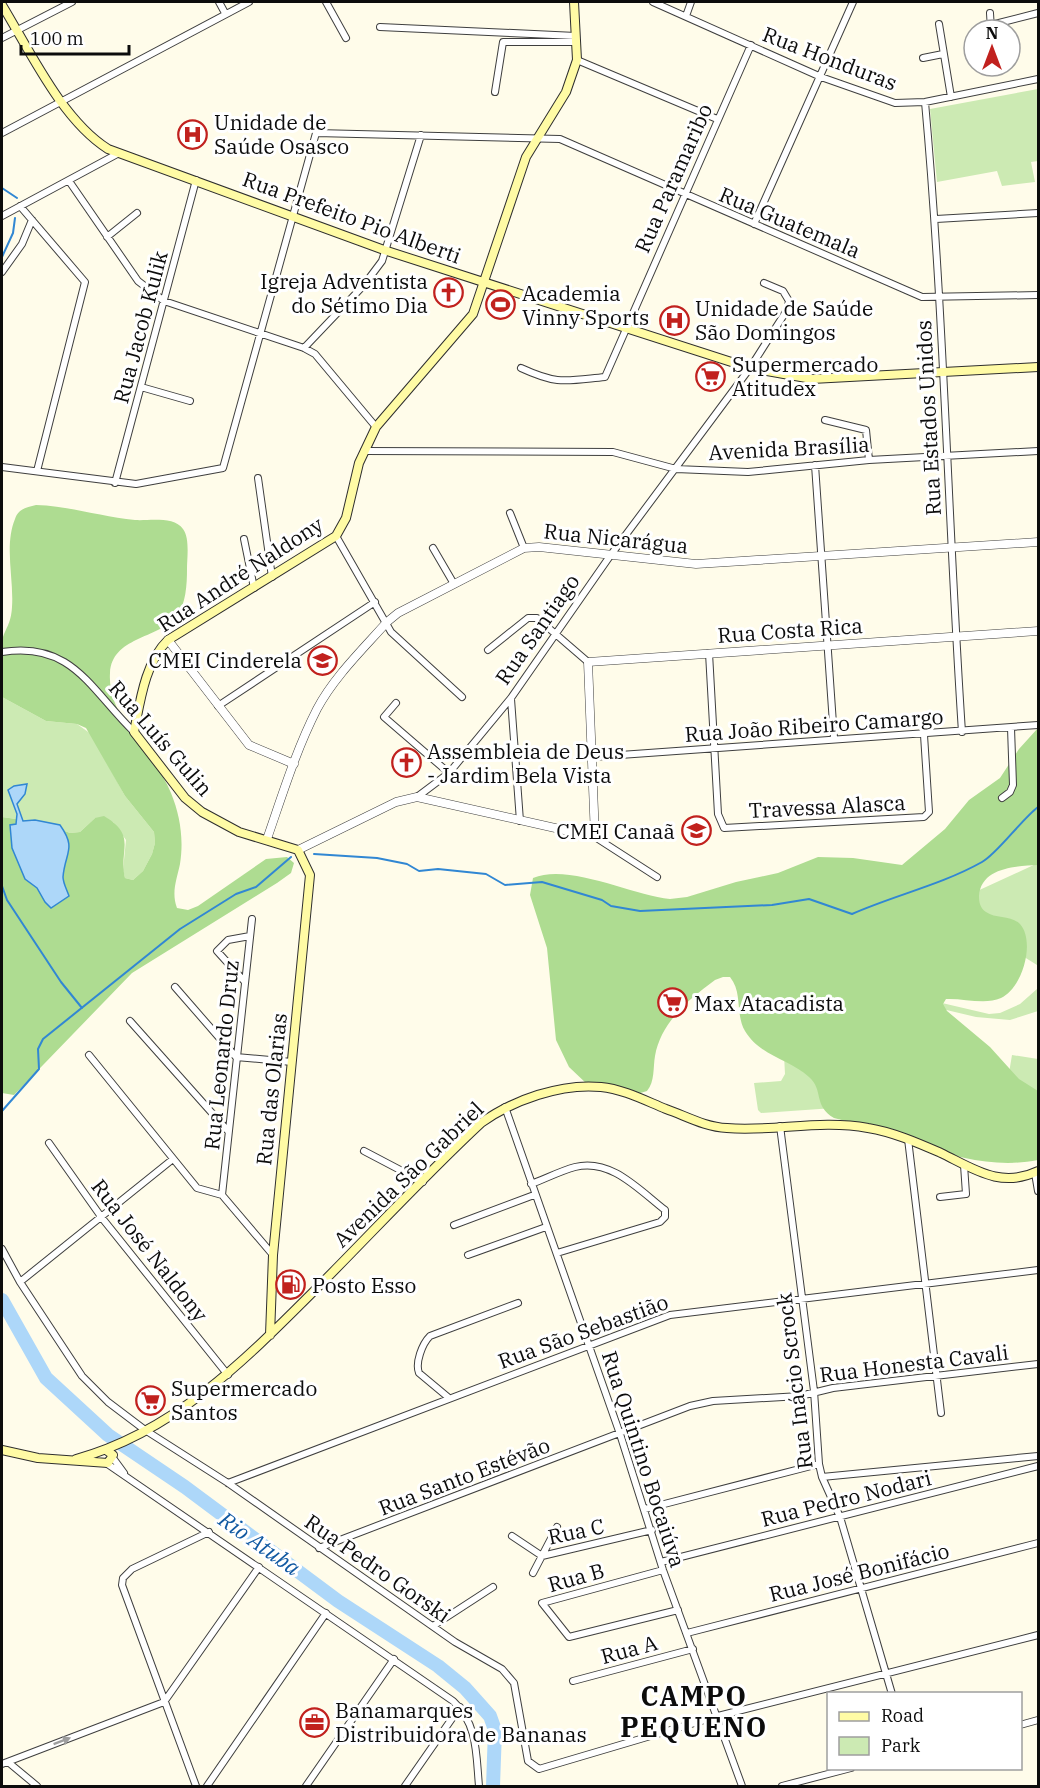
<svg xmlns="http://www.w3.org/2000/svg" width="1040" height="1788" font-family="'IBM Plex Serif',serif">
  <rect width="100%" height="100%" fill="#fffcea"/>
  <path fill="#cceab3" d="M1038,89V161L1031,162L1035,182L1002,186L997,171L937,182L930,109Z
    M2,697L46,721L77,724L91,734L125,796L154,832L155,843L152,854L143,871L133,880L125,878L123,870L126,840L113,822L95,818L80,832L70,833L44,823L2,817Z
    M1038,863V1011L1010,1020L976,1017L938,1008L989,1126L1013,1163L834,1108L761,1113L758,1110L754,1083L781,1081L785,1074L782,1017L942,1003L989,1014L1000,1013L1020,1004L1037,989V965L1021,955L962,898Z
    M1012,1055L1038,1059V1098L1009,1073Z"/>
  <path fill="#aedc91" d="M36,505C70,506 102,517 135,520C149,521 174,516 183,529C190,538 187,558 187,569C187,584 186,605 176,617C157,639 112,637 110,673C107,719 155,753 171,793C180,815 184,839 180,864C177,879 171,892 177,908L188,910L198,906L266,859L287,857L294,863L291,873L277,883L132,973L14,1095L2,1093V817L44,823L70,833L80,832L95,818L104,816C138,836 118,850 125,878L133,880L143,871L152,854L155,843L154,832L125,796L86,728L77,724L46,721L2,697C2,680 0,657 2,641C5,628 11,625 12,607C14,579 4,546 15,519C18,509 27,507 36,505Z
    M1038,728V865C1017,866 981,867 979,896C979,902 980,908 986,912C996,919 1011,915 1020,924C1036,942 1022,989 1001,998C985,1005 963,998 946,999L943,1004L947,1011L990,1047L1019,1079L1038,1091V1160C969,1174 900,1134 834,1118C813,1106 824,1090 809,1077C789,1059 760,1056 745,1031C735,1014 743,993 730,977H723L715,980C689,999 661,1022 655,1056C653,1067 655,1082 647,1091L637,1094L588,1085L569,1067L556,1040L547,948L530,895L533,878C569,863 631,895 670,899L687,897L736,882L778,873L818,857L853,858L902,865L945,829L969,800L1000,778L1019,749Z"/>
  <path fill="#add7f9" stroke="#3187d3" stroke-width="1.5" d="M27,784L25,794L17,804L23,821L35,820L60,825C77,849 65,852 63,877C63,883 67,890 69,896L51,908L45,902L37,888L25,879L12,848L10,825L16,824L17,814L8,790L14,786Z"/>
  <g fill="none" stroke-linecap="round" stroke-linejoin="round">
    <path stroke="#3187d3" stroke-width="2" d="M2,188L17,198
      M2,257L13,233L15,218
      M314,854L377,858L407,864L419,871L438,869L486,874L505,885L542,882L602,900L611,906L640,911L772,905L809,899L852,914C895,895 941,885 982,862C997,854 1021,820 1038,807
      M2,886L7,900L61,982L82,1008
      M2,1111L39,1069L38,1049L43,1039L180,929L236,894L256,887L291,857"/>
    <path stroke="#add7f9" stroke-width="14" d="M2,1300L46,1378L108,1435L185,1487L338,1601L438,1666L465,1688L490,1716L495,1730L493,1786"/>
    <defs>
      <path id="minor" d="M219,2L225,13
        M326,2L346,38
        M653,2L821,77L895,103L925,102L1038,79
        M990,13L991,30
        M686,16L691,2
        M939,24L951,97
        M991,25L1038,13
        M380,27L576,36
        M2,38L72,2
        M923,58L943,54
        M577,60L717,119
        M495,92L503,42H577
        M925,102C944,311 948,522 962,732
        M2,133L249,2
        M69,181L138,281L164,301L304,348L315,354L376,427
        M20,206L85,282L37,471
        M2,216L119,153
        M936,219L1038,213
        M754,224L853,2
        M107,237L137,213
        M2,272L22,244L32,220
        M304,348L364,285L382,261L421,135
        M521,368C558,385 565,381 605,377L751,45
        M141,387L190,401
        M825,420L866,430L869,460
        M364,451L613,452L676,469L748,472L869,460L1038,451
        M815,465L834,738
        M2,467L136,484L223,468L316,133L560,139L922,297L1038,295
        M258,478L272,577
        M115,483L196,180
        M510,513L524,548
        M336,536L391,632L462,697
        M244,539L254,588
        M433,548L454,584
        M488,650L528,618H537L588,662
        M2,652C72,641 90,689 134,732
        M709,653L718,814L724,828L924,817L929,812L924,735
        M511,699L520,821
        M396,703L384,717L449,773
        M218,706L375,602
        M592,757L1038,725
        M417,797L449,773L511,698L610,556L750,368L787,310L789,301L783,291L764,283
        M1002,798L1010,792L1013,785L1011,728
        M595,837L657,877
        M245,982L217,951L228,940L250,936
        M175,987L236,1057L292,1062
        M130,1021L228,1131
        M89,1055L197,1188L222,1195L273,1255
        M505,1107L620,1434L663,1570L742,1786
        M780,1126L814,1391L819,1464L822,1477L840,1517L892,1694
        M908,1139L941,1413
        M49,1143L102,1218L228,1375
        M364,1151L423,1182
        M1035,1173L1038,1191
        M531,1184C545,1179 560,1171 575,1167C611,1158 639,1190 665,1210V1217L660,1222L557,1253
        M222,1195L252,919
        M940,1197L966,1194L964,1165
        M454,1225L534,1195
        M2,1249L20,1282L82,1376L108,1402L145,1430L228,1483L455,1642L502,1669L514,1683L528,1761L539,1769L718,1716L1038,1635
        M468,1255L546,1227
        M20,1282L173,1159
        M449,1398L419,1373C415,1363 422,1344 430,1336L518,1303
        M113,1458L124,1473
        M106,1463L453,1701C478,1724 476,1754 479,1786
        M822,1477L1038,1456
        M228,1483L670,1315L1038,1270
        M645,1509L819,1464
        M512,1536L542,1556L652,1530
        M319,1548L690,1406L713,1401L800,1396L833,1388L1038,1364
        M661,1562L1038,1466
        M663,1570L542,1603L569,1637L678,1610
        M533,1573L557,1527
        M433,1626L493,1587
        M687,1633L1038,1543
        M573,1681L693,1649
        M1020,1725L1038,1720
        M8,1762L37,1786
        M2,1764L164,1702L259,1567
        M196,1786L122,1585L123,1578L132,1569L209,1532
        M207,1786L326,1613
        M306,1786L394,1659
        M405,1786L460,1707
        M782,1786L851,1768"/>
      <path id="tertiary" d="M168,640L249,745L294,764
        M267,839C282,796 296,750 317,709C334,677 363,649 387,622L398,613L524,548L539,547L696,564L1038,542
        M298,850L396,802L417,797L595,837L588,662L1038,631"/>
      <path id="secondary" d="M2,5C30,51 62,120 108,149L384,250L750,368L812,379L1038,367
        M270,1335L273,1255L310,875L298,850L239,832L202,812L185,798L134,732C140,702 145,662 168,640L336,536L346,518L359,463L376,427L473,314L526,157L566,92L577,60L574,2
        M2,1450L38,1458L108,1463L113,1455L106,1450
        M76,1459C172,1433 243,1362 311,1294C368,1237 423,1177 481,1123C513,1100 561,1083 601,1087C623,1089 646,1101 666,1109C686,1116 705,1127 727,1128C774,1132 820,1119 868,1128C893,1132 918,1143 941,1153C974,1169 1001,1189 1038,1171"/>
    </defs>
    <use href="#minor" stroke="#3f3f3f" stroke-width="8"/>
    <use href="#tertiary" stroke="#3f3f3f" stroke-width="9"/>
    <use href="#secondary" stroke="#2e2e2e" stroke-width="10"/>
    <use href="#minor" stroke="#fff" stroke-width="6"/>
    <use href="#tertiary" stroke="#fff" stroke-width="8"/>
    <use href="#secondary" stroke="#fffba5" stroke-width="8"/>
  </g>
  <defs><path id="oneway-solid" d="M-6-.8H1V-3.2L6.5 0L1 3.2V.8H-6Z" transform="scale(1.5)"/></defs>
  <use fill="#9e9e9e" href="#oneway-solid" transform="translate(62 1741) rotate(-21)"/>
  <defs>
    <symbol id="hospital-ring" viewBox="-11 -11 22 22"><circle r="9.5" fill="#fff" stroke="#c1211e" stroke-width="1.5"/><path d="M-5-5h3v3.5h4V-5h3V5h-3V1.5h-4V5h-3Z" fill="#c1211e"/></symbol>
    <symbol id="church-ring" viewBox="-11 -11 22 22"><circle r="9.5" fill="#fff" stroke="#c1211e" stroke-width="1.5"/><path d="M-1.2-6h2.4v3.5h3.3v2.4h-3.3V6h-2.4V-.1h-3.3v-2.4h3.3Z" fill="#c1211e"/></symbol>
    <symbol id="stadium-ring" viewBox="-11 -11 22 22"><circle r="9.5" fill="#fff" stroke="#c1211e" stroke-width="1.5"/><path d="M0-5a6.5 5 0 1 0 0 10a6.5 5 0 1 0 0-10ZM-3.5-1.8h7v3.6h-7Z" fill="#c1211e"/></symbol>
    <symbol id="supermarket-ring" viewBox="-11 -11 22 22"><circle r="9.5" fill="#fff" stroke="#c1211e" stroke-width="1.5"/><path d="M-6-5.5h2.5l.6 2H6L4.5 2H-2.5L-4.4-4H-6ZM-1.5 3.2a1.3 1.3 0 1 0 .1 0ZM3 3.2a1.3 1.3 0 1 0 .1 0Z" fill="#c1211e"/></symbol>
    <symbol id="school-ring" viewBox="-11 -11 22 22"><circle r="9.5" fill="#fff" stroke="#c1211e" stroke-width="1.5"/><path d="M0-5L7-2L0 1L-7-2ZM-4 1L0 2.5L4 1V4Q0 6-4 4Z" fill="#c1211e"/></symbol>
    <symbol id="fuel-ring" viewBox="-11 -11 22 22"><circle r="9.5" fill="#fff" stroke="#c1211e" stroke-width="1.5"/><path d="M-5.5-6h7V0h2V4h1.3V-2.5L3-4.5l.8-.8L6-3V5H2.5V1h-1V6h-7ZM-4.2-4.7v3.2H.2V-4.7Z" fill="#c1211e"/></symbol>
    <symbol id="office-ring" viewBox="-11 -11 22 22"><circle r="9.5" fill="#fff" stroke="#c1211e" stroke-width="1.5"/><path d="M-6-3h4V-5.5h4V-3h4V5H-6ZM-1-4.5V-3h2v-1.5ZM-6 0V1H6V0Z" fill="#c1211e"/></symbol>
  </defs>
  <g fill-rule="evenodd">
    <use href="#hospital-ring" x="176" y="118" width="33" height="33"/>
    <use href="#church-ring" x="432" y="276" width="33" height="33"/>
    <use href="#stadium-ring" x="484" y="288" width="33" height="33"/>
    <use href="#hospital-ring" x="658" y="304" width="33" height="33"/>
    <use href="#supermarket-ring" x="694" y="360" width="33" height="33"/>
    <use href="#school-ring" x="306" y="644" width="33" height="33"/>
    <use href="#church-ring" x="390" y="746" width="33" height="33"/>
    <use href="#school-ring" x="680" y="814" width="33" height="33"/>
    <use href="#supermarket-ring" x="656" y="986" width="33" height="33"/>
    <use href="#fuel-ring" x="274" y="1268" width="33" height="33"/>
    <use href="#supermarket-ring" x="134" y="1384" width="33" height="33"/>
    <use href="#office-ring" x="298" y="1706" width="33" height="33"/>
  </g>
  <g text-anchor="middle" dominant-baseline="central" stroke-width="6" stroke-linejoin="round" paint-order="stroke">
    <g font-size="21" fill="#0c0c0c" stroke="#fff">
      <text transform="translate(830 58) rotate(21)">Rua Honduras</text>
      <text transform="translate(673 178) rotate(-66)">Rua Paramaribo</text>
      <text transform="translate(352 217) rotate(20)">Rua Prefeito Pio Alberti</text>
      <text transform="translate(790 222) rotate(23)">Rua Guatemala</text>
      <text transform="translate(140 327) rotate(-75)">Rua Jacob Kulik</text>
      <text transform="translate(928 418) rotate(-93)">Rua Estados Unidos</text>
      <text transform="translate(789 448) rotate(-3)">Avenida Brasília</text>
      <text transform="translate(616 538) rotate(6)">Rua Nicarágua</text>
      <text transform="translate(240 574) rotate(-33)">Rua André Naldony</text>
      <text transform="translate(537 629) rotate(-55)">Rua Santiago</text>
      <text transform="translate(790 630) rotate(-4)">Rua Costa Rica</text>
      <text transform="translate(814 725) rotate(-4)">Rua João Ribeiro Camargo</text>
      <text transform="translate(161 738) rotate(49)">Rua Luís Gulin</text>
      <text transform="translate(827 806) rotate(-3)">Travessa Alasca</text>
      <text transform="translate(221 1055) rotate(-84)">Rua Leonardo Druz</text>
      <text transform="translate(271 1089) rotate(-84)">Rua das Olarias</text>
      <text transform="translate(408 1174) rotate(-44)">Avenida São Gabriel</text>
      <text transform="translate(150 1250) rotate(52)">Rua José Naldony</text>
      <text transform="translate(583 1331) rotate(-20)">Rua São Sebastião</text>
      <text transform="translate(914 1363) rotate(-7)">Rua Honesta Cavali</text>
      <text transform="translate(794 1381) rotate(-97)">Rua Inácio Scrock</text>
      <text transform="translate(644 1459) rotate(72)">Rua Quintino Bocaiúva</text>
      <text transform="translate(464 1476) rotate(-21)">Rua Santo Estévão</text>
      <text transform="translate(846 1498) rotate(-14)">Rua Pedro Nodari</text>
      <text transform="translate(576 1531) rotate(-12)">Rua C</text>
      <text transform="translate(378 1568) rotate(35)">Rua Pedro Gorski</text>
      <text transform="translate(859 1572) rotate(-14)">Rua José Bonifácio</text>
      <text transform="translate(576 1577) rotate(-16)">Rua B</text>
      <text transform="translate(629 1649) rotate(-15)">Rua A</text>
    </g>
    <g font-size="21" fill="#0c0c0c" stroke="#fff" text-anchor="start">
      <text x="214" y="122">Unidade de<tspan x="214" dy="24">Saúde Osasco</tspan></text>
      <text x="428" y="281" text-anchor="end">Igreja Adventista<tspan x="428" dy="24">do Sétimo Dia</tspan></text>
      <text x="522" y="293">Academia<tspan x="522" dy="24">Vinny Sports</tspan></text>
      <text x="695" y="308">Unidade de Saúde<tspan x="695" dy="24">São Domingos</tspan></text>
      <text x="732" y="364">Supermercado<tspan x="732" dy="24">Atitudex</tspan></text>
      <text x="302" y="660" text-anchor="end">CMEI Cinderela</text>
      <text x="427" y="751">Assembleia de Deus<tspan x="427" dy="24">- Jardim Bela Vista</tspan></text>
      <text x="675" y="831" text-anchor="end">CMEI Canaã</text>
      <text x="694" y="1003">Max Atacadista</text>
      <text x="312" y="1285">Posto Esso</text>
      <text x="171" y="1388">Supermercado<tspan x="171" dy="24">Santos</tspan></text>
      <text x="335" y="1710">Banamarques<tspan x="335" dy="24">Distribuidora de Bananas</tspan></text>
    </g>
    <g font-size="22" font-style="italic" fill="#1159a2" stroke="#fff">
      <text transform="translate(260 1543) rotate(35)">Rio Atuba</text>
    </g>
    <g font-size="27" font-weight="bold" letter-spacing="1.5" fill="#0c0c0c" stroke="#fff">
      <text x="694" y="1695">CAMPO<tspan x="694" dy="31">PEQUENO</tspan></text>
    </g>
  </g>
  <rect width="1040" height="1788" fill="none" stroke="#0c0c0c" stroke-width="6"/>
  <rect x="827" y="1692" width="195" height="78" fill="#ffffff" stroke="#9e9e9e" stroke-width="1.5"/>
  <rect x="839" y="1712" width="30" height="9" fill="#fffba5" stroke="#9e9e9e" stroke-width="1.5"/>
  <text x="881" y="1722" font-size="18" fill="#0c0c0c">Road</text>
  <rect x="839" y="1737" width="30" height="18" fill="#cceab3" stroke="#9e9e9e" stroke-width="1.5"/>
  <text x="881" y="1752" font-size="18" fill="#0c0c0c">Park</text>
  <g transform="translate(992 48)"><circle r="28" fill="#ffffff" stroke="#9e9e9e" stroke-width="1.5"/>
  <path d="M0-4.5L10 22L0 15L-10 22Z" fill="#c1211e"/>
  <text y="-9" font-size="16" font-weight="bold" text-anchor="middle" fill="#0c0c0c">N</text>
  </g>
  <path d="M21 45v9h108v-9" fill="none" stroke="#0c0c0c" stroke-width="3"/>
  <text x="30" y="45" font-size="18" fill="#0c0c0c" stroke="#ffffff" stroke-width="4.5" paint-order="stroke">100 m</text>
</svg>
